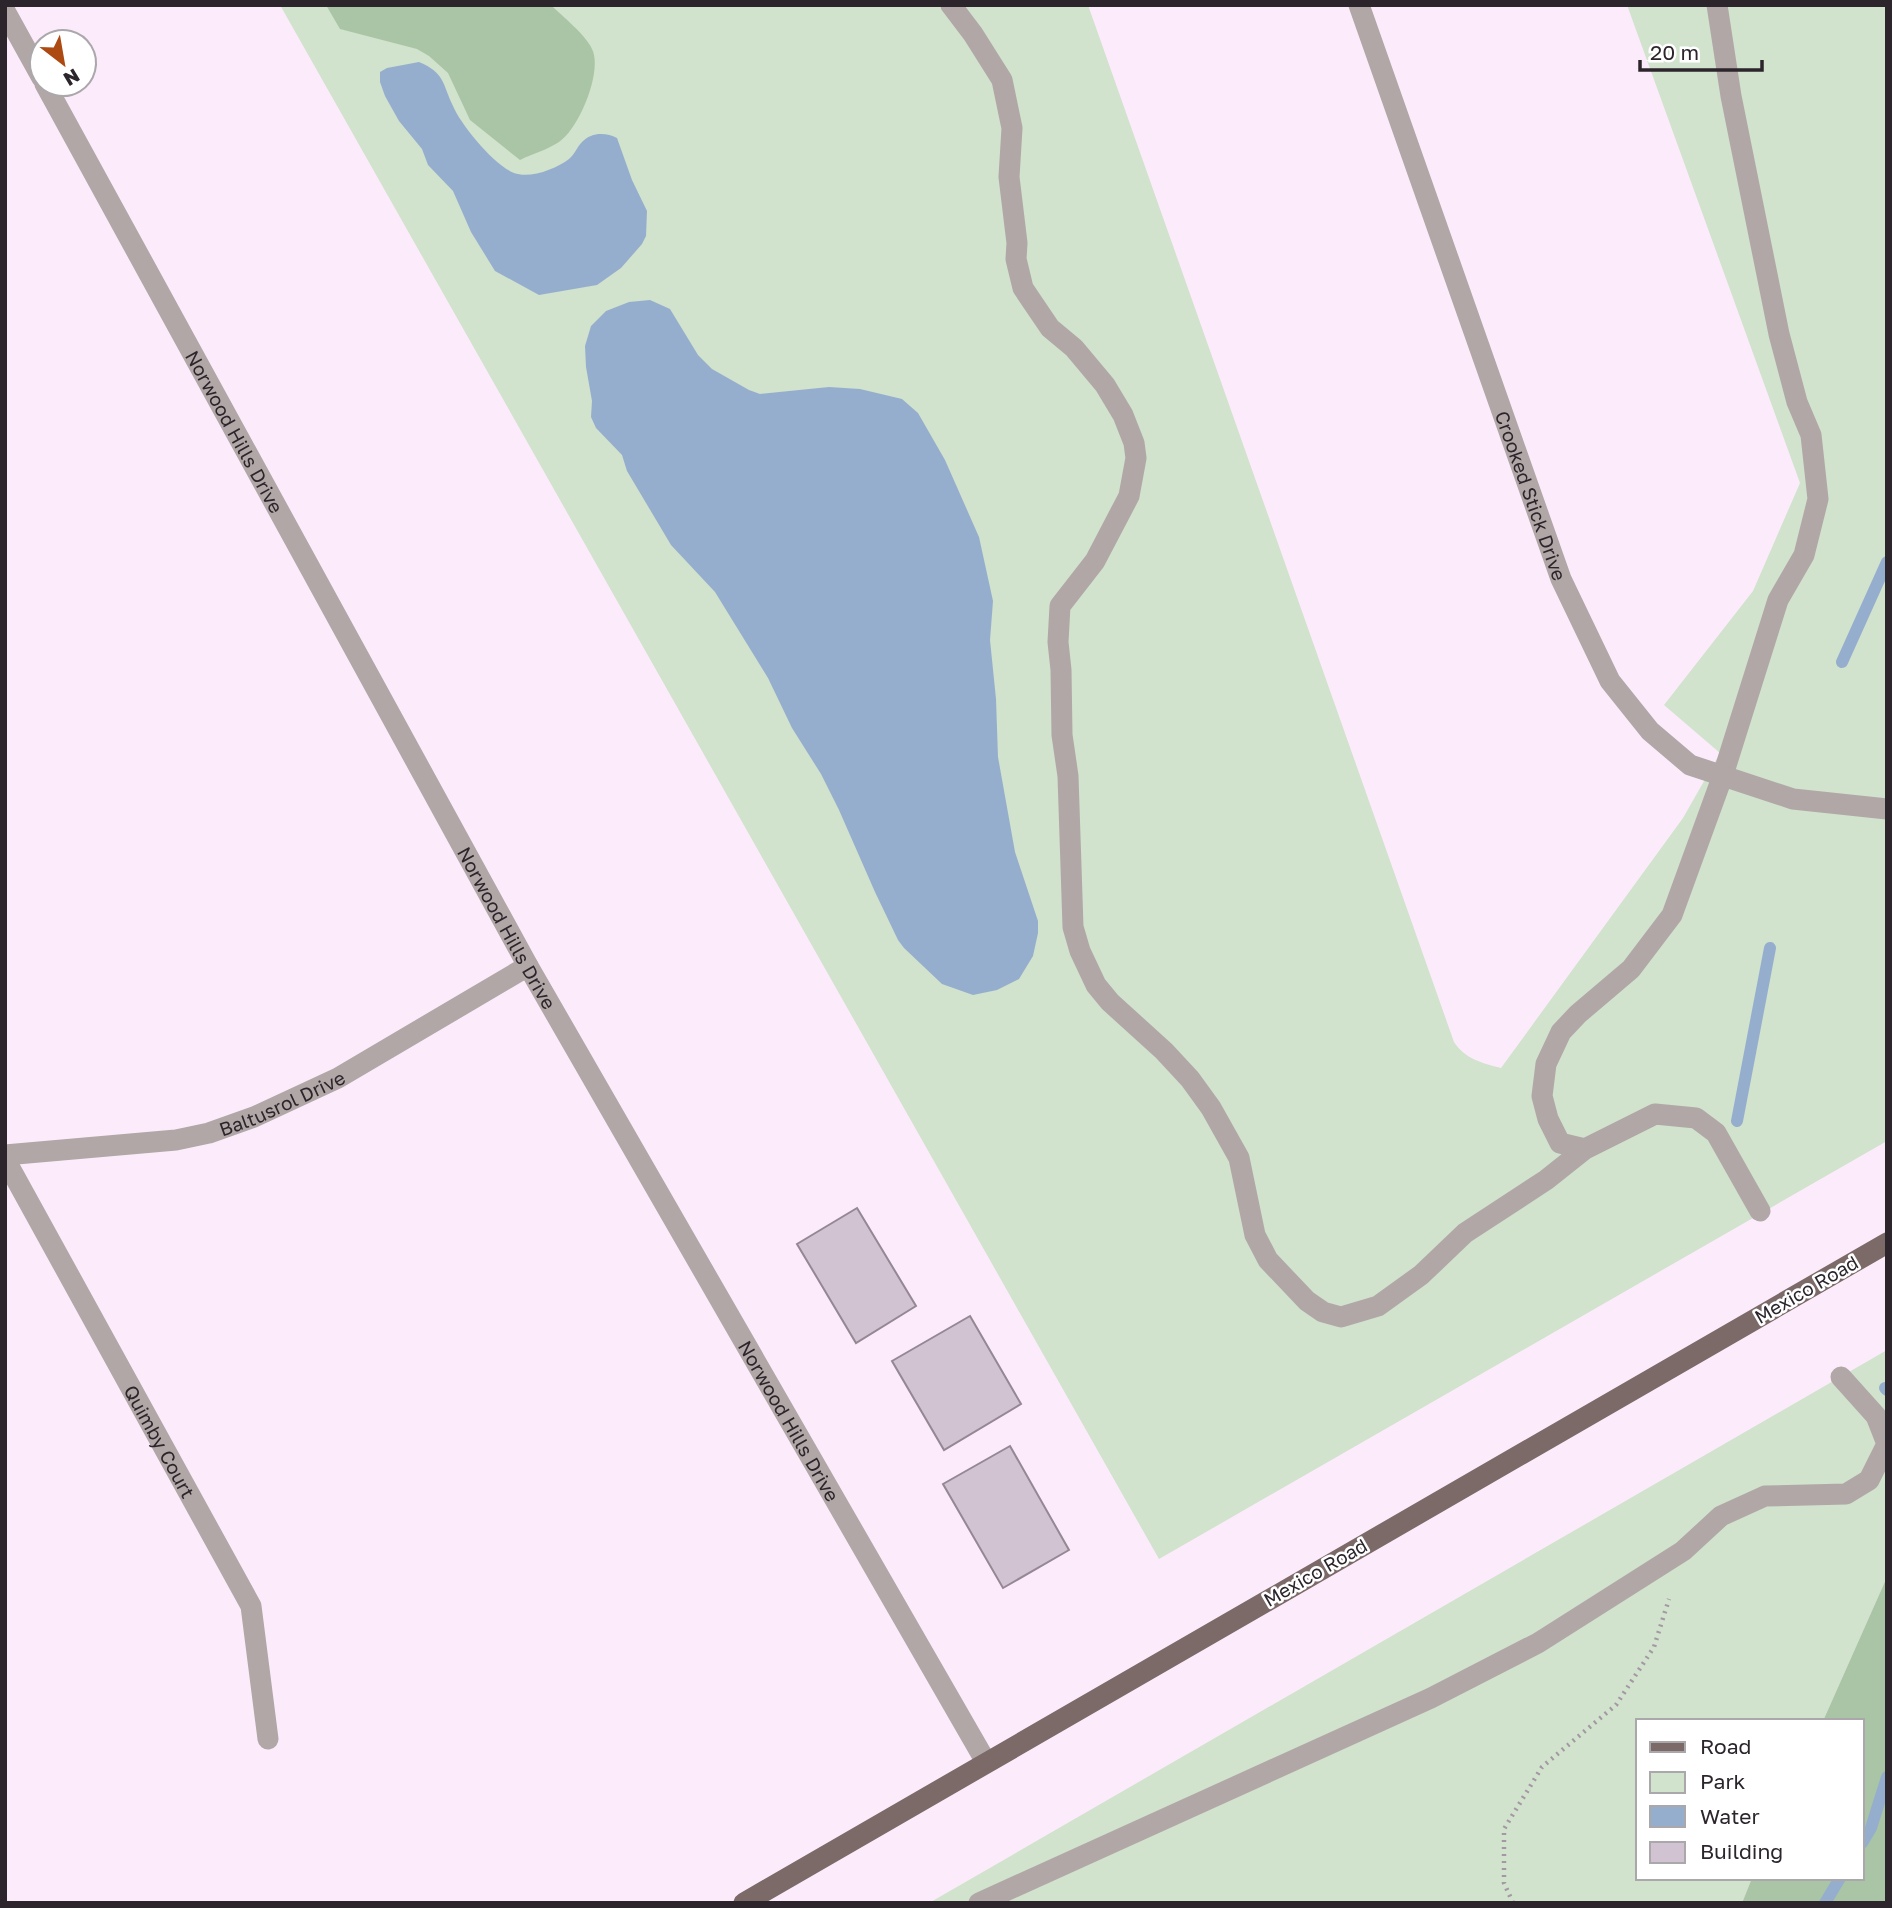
<svg xmlns="http://www.w3.org/2000/svg" width="1892" height="1908" font-family="'Golos Text',sans-serif">
  <rect width="100%" height="100%" fill="#fcecfb"/>
  <path fill="#d1e2cd" d="M280,5H1088L1454,1042C1465,1059 1482,1063 1501,1068L1683,818L1720,753L1664,705L1753,591L1800,483L1627,5H1887V1141L1159,1559Z
    M1887,1350V1577L1823,1721H1638V1878H1752L1742,1903H929Z"/>
  <path fill="#aac5a5" d="M326,5H551C562,16 586,35 592,49C603,71 579,129 559,142C547,150 532,154 520,160L470,120L448,73L429,56L417,49L340,29Z
    M1887,1577V1903H1742L1752,1878H1862V1721H1823Z"/>
  <path fill="#96aece" d="M419,62C445,73 442,83 453,106C461,125 494,165 514,173C530,179 556,169 569,159C575,154 577,147 582,142C591,132 606,132 617,138L632,180L647,211L646,236L642,244L621,268L597,285L539,295L495,271L471,232L453,191L428,165L422,149L399,121L385,96L380,82V72L387,68Z
    M650,300L670,309L698,355L712,369L749,390L760,394L829,387L860,389L902,399L918,413L945,460L979,537L993,601L990,640L996,699L998,757L1015,852L1038,921V933L1033,956L1019,979L997,990L973,995L942,984L904,948L898,940L875,892L839,810L821,774L792,728L768,678L715,592L671,545L627,471L622,455L596,428L591,417L592,401L586,367L585,346L591,326L606,311L629,302Z"/>
  <g fill="none" stroke-linecap="round" stroke-linejoin="round">
    <path stroke="#96aece" stroke-width="12" d="M1842,662L1887,562
      M1737,1121L1770,948
      M1885,1388L1887,1390
      M1862,1843L1871,1828L1887,1777
      M1825,1903L1840,1878"/>
  </g>
  <path fill="#d2c3d2" stroke="#958794" stroke-width="2" d="M857,1208L916,1306L856,1343L797,1244Z
    M970,1316L1021,1404L944,1450L892,1361Z
    M1010,1446L1069,1550L1003,1588L943,1484Z"/>
  <g fill="none" stroke-linecap="round" stroke-linejoin="round">
    <path stroke="#a398a3" stroke-width="4.5" stroke-dasharray="2 5" stroke-linecap="butt" d="M1513,1903L1504,1883V1829L1542,1767L1616,1705L1654,1647L1669,1599"/>
    <path stroke="#b1a7a6" stroke-width="21" d="M951,5L973,34L1002,80L1012,128L1009,177L1017,243L1016,259L1023,288L1050,328L1074,348L1105,385L1123,415L1134,443L1136,458L1129,496L1095,561L1060,606L1058,642L1061,670L1062,735L1068,776L1073,927L1080,951L1096,985L1110,1002L1164,1051L1190,1079L1211,1108L1239,1158L1255,1235L1268,1260L1307,1301L1323,1312L1341,1317L1378,1306L1421,1275L1465,1233L1546,1180L1585,1149L1655,1114L1696,1118L1716,1133L1760,1211
      M1585,1149L1560,1143L1548,1119L1542,1096L1546,1064L1561,1032L1578,1014L1631,969L1672,915L1723,775L1778,600L1804,555L1818,499L1811,435L1797,402L1779,334L1731,96L1717,5
      M1841,1377L1876,1416L1887,1444
      M979,1903L1431,1698L1538,1643L1683,1551L1721,1516L1765,1496L1846,1494L1869,1480L1887,1444"/>
    <g stroke="#b1a7a6" stroke-width="21">
      <path id="s1" d="M1359,5L1561,579L1610,681L1650,731L1690,765L1793,799L1887,809"/>
      <path d="M5,11L42,78"/>
      <path id="s2" d="M45,84L528,966L986,1762"/>
      <path id="s3" d="M5,1155L176,1140L209,1133L254,1117L338,1078L528,966"/>
      <path id="s4" d="M5,1159L251,1606L268,1739"/>
    </g>
    <path stroke="#7b6a68" stroke-width="21" d="M744,1903L1887,1243"/>
  </g>
  <g text-anchor="middle" dominant-baseline="central" stroke-width="5" stroke-linejoin="round" paint-order="stroke">
    <g font-size="19" fill="#2c262c" stroke="#fff">
      <text stroke="none"><textPath href="#s2" startOffset="396">Norwood Hills Drive</textPath></text>
      <text stroke="none"><textPath href="#s1" startOffset="520">Crooked Stick Drive</textPath></text>
      <text stroke="none"><textPath href="#s2" startOffset="962">Norwood Hills Drive</textPath></text>
      <text stroke="none"><textPath href="#s3" startOffset="284">Baltusrol Drive</textPath></text>
      <text transform="translate(1806 1289) rotate(-30)">Mexico Road</text>
      <text stroke="none"><textPath href="#s2" startOffset="1530">Norwood Hills Drive</textPath></text>
      <text stroke="none"><textPath href="#s4" startOffset="322">Quimby Court</textPath></text>
      <text transform="translate(1315 1572) rotate(-30)">Mexico Road</text>
    </g>
  </g>
  <rect width="1892" height="1908" fill="none" stroke="#2c262c" stroke-width="14"/>
  <rect x="1636" y="1719" width="228" height="161" fill="#ffffff" stroke="#aba8ab" stroke-width="2"/>
  <rect x="1650" y="1742" width="35" height="10" fill="#7b6a68" stroke="#aba8ab" stroke-width="2"/>
  <text x="1700" y="1754" font-size="21" fill="#2c262c">Road</text>
  <rect x="1650" y="1772" width="35" height="21" fill="#d1e2cd" stroke="#aba8ab" stroke-width="2"/>
  <text x="1700" y="1789" font-size="21" fill="#2c262c">Park</text>
  <rect x="1650" y="1806" width="35" height="21" fill="#96aece" stroke="#aba8ab" stroke-width="2"/>
  <text x="1700" y="1824" font-size="21" fill="#2c262c">Water</text>
  <rect x="1650" y="1842" width="35" height="21" fill="#d2c3d2" stroke="#aba8ab" stroke-width="2"/>
  <text x="1700" y="1859" font-size="21" fill="#2c262c">Building</text>
  <g transform="translate(63 63) rotate(149)"><circle r="33" fill="#ffffff" stroke="#aba8ab" stroke-width="2"/>
  <path d="M0-5L12 26L0 18L-12 26Z" fill="#ad4a11"/>
  <text y="-10" font-size="19" font-weight="bold" text-anchor="middle" fill="#2c262c">N</text>
  </g>
  <path d="M1640 60v10h122v-10" fill="none" stroke="#2c262c" stroke-width="3.5"/>
  <text x="1650" y="60" font-size="21" fill="#2c262c" stroke="#ffffff" stroke-width="5" paint-order="stroke">20 m</text>
</svg>
